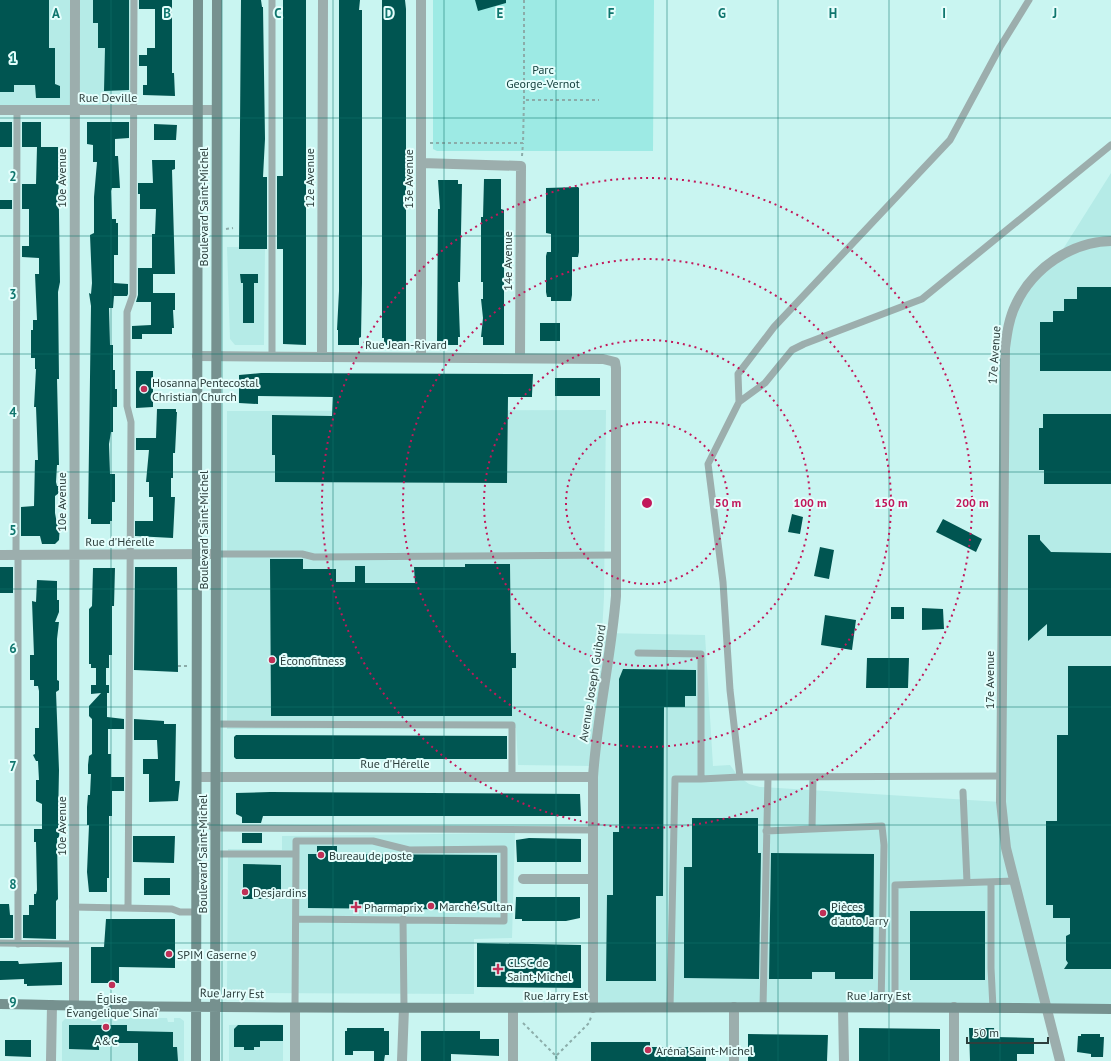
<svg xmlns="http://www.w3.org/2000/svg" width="1111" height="1061" font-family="'PT Sans',sans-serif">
  <rect width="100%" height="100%" fill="#c9f5f1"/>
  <path fill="#b5ebe7" d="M0,0H133L134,110L0,105Z
    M1111,173V1007L593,1008V766L518,765L516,728L227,729V411L606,410L604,597L602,633L705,635L713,766L730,765L738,776L749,784L760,787L1001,802L1007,332L1021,295L1058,257Z
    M227,247H265L264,345H235L230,339Z
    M515,833L512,938L474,939V994L232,993L227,989L228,849L282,850V836Z
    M66,1018H167L168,1022H174V1018H180L184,1021V1061H62V1022Z
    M276,1024L283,1025V1061H229V1025Z"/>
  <path fill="#9deae4" d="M433,0H654L653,151H437L433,149Z"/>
  <path fill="#005551" d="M0,0H49V48H55V84L60,86V98H36L35,85H14V92H0Z
    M93,0H129V90L104,91L105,48H98V23H93Z
    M139,0H172V73H174L175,96L143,95V85H147V66H139V55H147V48H155V9H139Z
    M241,0H261L262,7H263L265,139L263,177H267V249H239Z
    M283,0H306V345L283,344V249H277V176H283Z
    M339,0H360L359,10H362V283L361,337L359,338V345H338V330H337L339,291Z
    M382,0H405L406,9V344L404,345H384V338H382Z
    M475,0H506V3L478,11Z
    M0,122H12V147H0Z
    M22,122H41V147H58L60,282L58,292L59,379H57L59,465H57L56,482L57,486H59V493L55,496V513L57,524L60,525L59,540L55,544H42L40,536H21V507L34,506L35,460H38L36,407H34L36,369H35V358H31V330H33V320H37L35,274H39V258L22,257V246H29V209H22V184H36L37,147H22Z
    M87,122H129V138L115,139V156H118L120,188H112L111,191L112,219H116V223H118V255H114V283L128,284V294L127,296H114L113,308H109L110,345H113V370H115V389H117V407H113V432H111L109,444L110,474H115V502H112V521H110V524H91V519H88L91,306L89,293L91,294L92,283L90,235L94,233V197L97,162H93V145L87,144Z
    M154,124L177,125L176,140H154Z
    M152,160H175V169L172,170L175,274H153V293H175V310H173L174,328H172V334H142V339H132V326L151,325V302H136L138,295V268H152V234H155L156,209H140V194H138V183H153Z
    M484,179H501V209L504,210V345H483V337H481L483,318L481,299H483V282H481V217H483Z
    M438,180H458V184H462L460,282H458L460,337H458V345H437L438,209H440Z
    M578,187L579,188V252L578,257H572V295L571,301H551V297H547L546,292V256L547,252H551V234L546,233V188Z
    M0,200H12V209H0Z
    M240,274H258V283H254V323H243V283H241Z
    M1077,287H1111V371H1040V322H1053V311H1064V299H1077Z
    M540,323H560V341H540Z
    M136,371H153V407L136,408Z
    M261,373L533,374L532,395V397H508L507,483L275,482V455H272V415L332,416L333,397L258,396V404L239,403V375Z
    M555,378H600V396H555Z
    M157,409H176V412H177L175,453H173V478H171V497H175L173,538L135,536V521H153V497H149V482H146L149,450H136V438H156Z
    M1043,414H1111V484H1044V470H1039V428H1043Z
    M792,514L803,517L800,534L788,532Z
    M943,519L982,539L976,552L936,532Z
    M1028,535H1040V540L1051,552L1111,553V636H1047V624L1028,641Z
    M820,547L834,550L829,579L814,576Z
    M270,559H303V569H336V582H355V566H365V583H415L414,567H465V564H510L511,653H516V668H512V716H271Z
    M0,567H13V593H0Z
    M135,567H177L178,672L134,670Z
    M93,568H115L114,606H112V655H109V668H106V685H109V693H107V717L124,719V729H108V754H111V777H124V791H112V816H109V878H107V892H89L87,872L89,825H87V807L88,795H90L91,774H88V765L89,756L92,754V719L89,716V706L101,693L91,694V685H96V668H91V664H89V609L92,606Z
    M37,580L57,581V600H59V612L55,622H59L57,639V680L59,681V690L56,692L59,770L58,820H60L59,838H57L58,899L56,901V939L23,938V915H29V905H34V894H36L37,890L36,842H34V829H42V804L36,801V780H39L38,761H36L33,755L35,754V728H39V691L38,686H34V680H30V655H34L32,601L36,602Z
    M891,607H904V619H891Z
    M922,608L943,609L944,629L922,630Z
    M825,615L856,620L852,650L821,645Z
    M867,658H909L908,688H866Z
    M1068,666H1111V969H1064L1068,963L1066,960V936L1070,934V918H1053V905H1046V821H1057V735H1068Z
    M623,669L696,670V696H685V707H664L663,896H656V981H606L607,895H613V832H619V679Z
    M134,719L164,721V724H176L175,781H180L178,801L149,802V774H143V759H158L157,740H134Z
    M236,735L507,736V759H236L234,757V737Z
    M270,792L580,794L581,816H263L261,823H242V817L236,814V793Z
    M692,818H758V853H761L759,979L684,978V867H692Z
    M242,833H262V843H242Z
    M133,836H175L174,863L133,862Z
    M529,838L581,839V862H517L516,840Z
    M317,846H337V854L497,855V910L308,908V854H317Z
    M771,853L874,854L873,979H835V972H812V979H769Z
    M243,864L281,865V899H243Z
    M144,878H170V895H144Z
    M516,897H580V918L566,921H522V919H515Z
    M0,904H9L10,915H13V938H0Z
    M910,911H985V980H910Z
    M106,919H175V968L119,967V983H91V947H104Z
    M477,943L581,945V988L477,987Z
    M0,961H18L19,964L62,962V985L27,986V984H24V979L0,980Z
    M69,1025H127V1031L173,1032V1047H177L178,1061H138V1043H99V1050L69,1049Z
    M238,1025H283V1041H260V1047H254V1050H244V1047H234V1029Z
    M347,1028H384V1031H389V1055H385L384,1061H374V1051H353V1055H345V1031H347Z
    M859,1028L940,1029V1061H859Z
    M969,1028H994L995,1037L1034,1038V1054H1017V1061H970Z
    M421,1031H480V1039H499V1056L451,1054V1061H421Z
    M748,1034L828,1035L827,1061H748Z
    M1081,1034H1100V1037H1104L1103,1057H1091V1054L1077,1052L1078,1036H1081Z
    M5,1040H31V1057L5,1056Z
    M591,1042H650V1047H706V1061H591Z"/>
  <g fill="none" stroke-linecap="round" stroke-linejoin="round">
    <path stroke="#8baca9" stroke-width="2" stroke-dasharray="3 3" stroke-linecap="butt" d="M524,0V100H599
      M430,143H523L524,100
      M522,156L523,143
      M226,229L233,228
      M178,666H187
      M523,1023L556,1056L589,1023L591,1017
      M556,1056L557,1061"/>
    <path stroke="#9caead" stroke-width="7" d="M272,356V0
      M739,402L738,374L774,327L950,140L1000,47L1029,0
      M216,554H302L314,557L617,555
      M16,555L17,110
      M638,653L701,654V779H675L670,1008
      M215,724L512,725V776
      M1002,776L740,777L730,690L723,582L708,464L739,402L765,383L792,350L804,344L922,299L1111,145
      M701,779L740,777
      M963,792L967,882
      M197,821L215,828L593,830
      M812,829L813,777
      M766,831L882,826L884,845L881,1008
      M215,854H296L295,1007
      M991,882V968L993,1008
      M73,907L172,909L180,912H196
      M128,908L131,422L127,406V312L133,295L134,0
      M296,919L504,921V849L409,850L373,841H296V854
      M403,919L404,1008
      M0,943L74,944
      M18,944V555
      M763,1007L768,777
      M895,1008V885L1015,881"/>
    <path stroke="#9caead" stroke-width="10" d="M421,0V357
      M0,110H216
      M421,163L521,166L520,357
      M197,356L603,359L615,362L616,368V596C611,657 597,717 593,777V1008
      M322,357L323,0
      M0,555L216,554
      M197,777H593
      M523,879H593
      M74,1004L75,0
      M843,1008L844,1061
      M51,1061L52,1005
      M295,1061V1007
      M402,1061L404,1008
      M513,1061V1008
      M734,1061V1007
      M954,1061V1007
      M1060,1061L1006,848L1001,802L1005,348C1007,333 1009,318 1016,304C1033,268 1071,242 1111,241"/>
    <path stroke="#76918f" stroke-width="10" d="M0,1004C370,1012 741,1004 1111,1009
      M196,1061L198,0
      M215,1061L217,0"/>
  </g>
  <path fill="none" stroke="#0f766e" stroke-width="1" stroke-opacity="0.55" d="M111,0V1061M222,0V1061M333,0V1061M444,0V1061M556,0V1061M667,0V1061M778,0V1061M889,0V1061M1000,0V1061M0,118H1111M0,236H1111M0,354H1111M0,472H1111M0,589H1111M0,707H1111M0,825H1111M0,943H1111"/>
  <g fill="none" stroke="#c2185b" stroke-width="2" stroke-dasharray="2 4">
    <circle cx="647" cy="503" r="81"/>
    <circle cx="647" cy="503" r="163"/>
    <circle cx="647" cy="503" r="244"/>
    <circle cx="647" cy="503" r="325"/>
  </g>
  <g fill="#c03057" stroke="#e4fefc" stroke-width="1.5">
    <circle cx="144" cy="389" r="4"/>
    <circle cx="272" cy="660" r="4"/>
    <circle cx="321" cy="855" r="4"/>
    <circle cx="245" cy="892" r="4"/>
    <circle cx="431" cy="906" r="4"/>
    <path d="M354 901h4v4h4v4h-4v4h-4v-4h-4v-4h4z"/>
    <circle cx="823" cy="913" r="4"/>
    <circle cx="169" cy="954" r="4"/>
    <path d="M496 963h4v4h4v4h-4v4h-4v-4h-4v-4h4z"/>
    <circle cx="112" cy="985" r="4"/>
    <circle cx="106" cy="1027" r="4"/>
    <circle cx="648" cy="1050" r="4"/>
  </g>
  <g text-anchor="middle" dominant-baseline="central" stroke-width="4" stroke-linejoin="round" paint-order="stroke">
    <g font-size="12" fill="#113d3a" stroke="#e4fefc">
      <text x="543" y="69">Parc<tspan x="543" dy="14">George-Vernot</tspan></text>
    </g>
    <g font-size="12" fill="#2d3f3d" stroke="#e4fefc">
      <text x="108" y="97">Rue Deville</text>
      <text transform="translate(61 178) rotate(-90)">10e Avenue</text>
      <text transform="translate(309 178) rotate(-90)">12e Avenue</text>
      <text transform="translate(408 179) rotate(-90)">13e Avenue</text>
      <text transform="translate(203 207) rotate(-90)">Boulevard Saint-Michel</text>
      <text transform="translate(507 261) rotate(-90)">14e Avenue</text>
      <text x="406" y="344">Rue Jean-Rivard</text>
      <text transform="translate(994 355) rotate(-86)">17e Avenue</text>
      <text transform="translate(61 502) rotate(-90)">10e Avenue</text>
      <text transform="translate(203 530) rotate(-90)">Boulevard Saint-Michel</text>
      <text x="120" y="541">Rue d'Hérelle</text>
      <text transform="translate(989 680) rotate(-90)">17e Avenue</text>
      <text transform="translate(592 683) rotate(-81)">Avenue Joseph Guibord</text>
      <text x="395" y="763">Rue d'Hérelle</text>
      <text transform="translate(61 826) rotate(-90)">10e Avenue</text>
      <text transform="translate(202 854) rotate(-90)">Boulevard Saint-Michel</text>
      <text transform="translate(232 993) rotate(1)">Rue Jarry Est</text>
      <text x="556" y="995">Rue Jarry Est</text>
      <text x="879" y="995">Rue Jarry Est</text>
    </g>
    <g font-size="12" fill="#2d3f3d" stroke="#e4fefc" text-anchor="start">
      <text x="152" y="382">Hosanna Pentecostal<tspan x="152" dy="14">Christian Church</tspan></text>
      <text x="280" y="660">Éconofitness</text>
      <text x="329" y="855">Bureau de poste</text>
      <text x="253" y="892">Desjardins</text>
      <text x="439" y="906">Marché Sultan</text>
      <text x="831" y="906">Pièces<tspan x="831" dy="14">d'auto Jarry</tspan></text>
      <text x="364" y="907">Pharmaprix</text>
      <text x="177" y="954">SPIM Caserne 9</text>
      <text x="507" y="962">CLSC de<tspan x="507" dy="14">Saint-Michel</tspan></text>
      <text x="112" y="998" text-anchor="middle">Église<tspan x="112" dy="14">Évangelique Sinaï</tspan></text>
      <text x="106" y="1040" text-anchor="middle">A&amp;C</text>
      <text x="656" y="1050">Aréna Saint-Michel</text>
    </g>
  </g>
  <g font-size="13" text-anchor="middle" font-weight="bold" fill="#0f766e" stroke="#e4fefc" stroke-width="4" stroke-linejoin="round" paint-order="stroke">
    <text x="56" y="18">A</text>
    <text x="167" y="18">B</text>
    <text x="278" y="18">C</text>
    <text x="389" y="18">D</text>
    <text x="500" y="18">E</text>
    <text x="611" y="18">F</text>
    <text x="722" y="18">G</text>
    <text x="833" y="18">H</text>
    <text x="944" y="18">I</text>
    <text x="1055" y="18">J</text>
    <text x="13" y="63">1</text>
    <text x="13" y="181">2</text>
    <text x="13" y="299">3</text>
    <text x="13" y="417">4</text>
    <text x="13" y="535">5</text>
    <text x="13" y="653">6</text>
    <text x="13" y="771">7</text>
    <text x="13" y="889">8</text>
    <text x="13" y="1007">9</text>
  </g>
  <circle cx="647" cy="503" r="6" fill="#c2185b" stroke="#e4fefc" stroke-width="2"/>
  <g font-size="12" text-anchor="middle" font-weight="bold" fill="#c2185b" stroke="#e4fefc" stroke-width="4" stroke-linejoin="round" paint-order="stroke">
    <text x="728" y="507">50 m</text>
    <text x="810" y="507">100 m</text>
    <text x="891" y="507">150 m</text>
    <text x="972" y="507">200 m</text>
  </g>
  <path d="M967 1037v6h81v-6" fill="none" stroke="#2d3f3d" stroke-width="2"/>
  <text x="973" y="1037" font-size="12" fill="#2d3f3d" stroke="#e4fefc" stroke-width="3" paint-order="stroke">50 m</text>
</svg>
